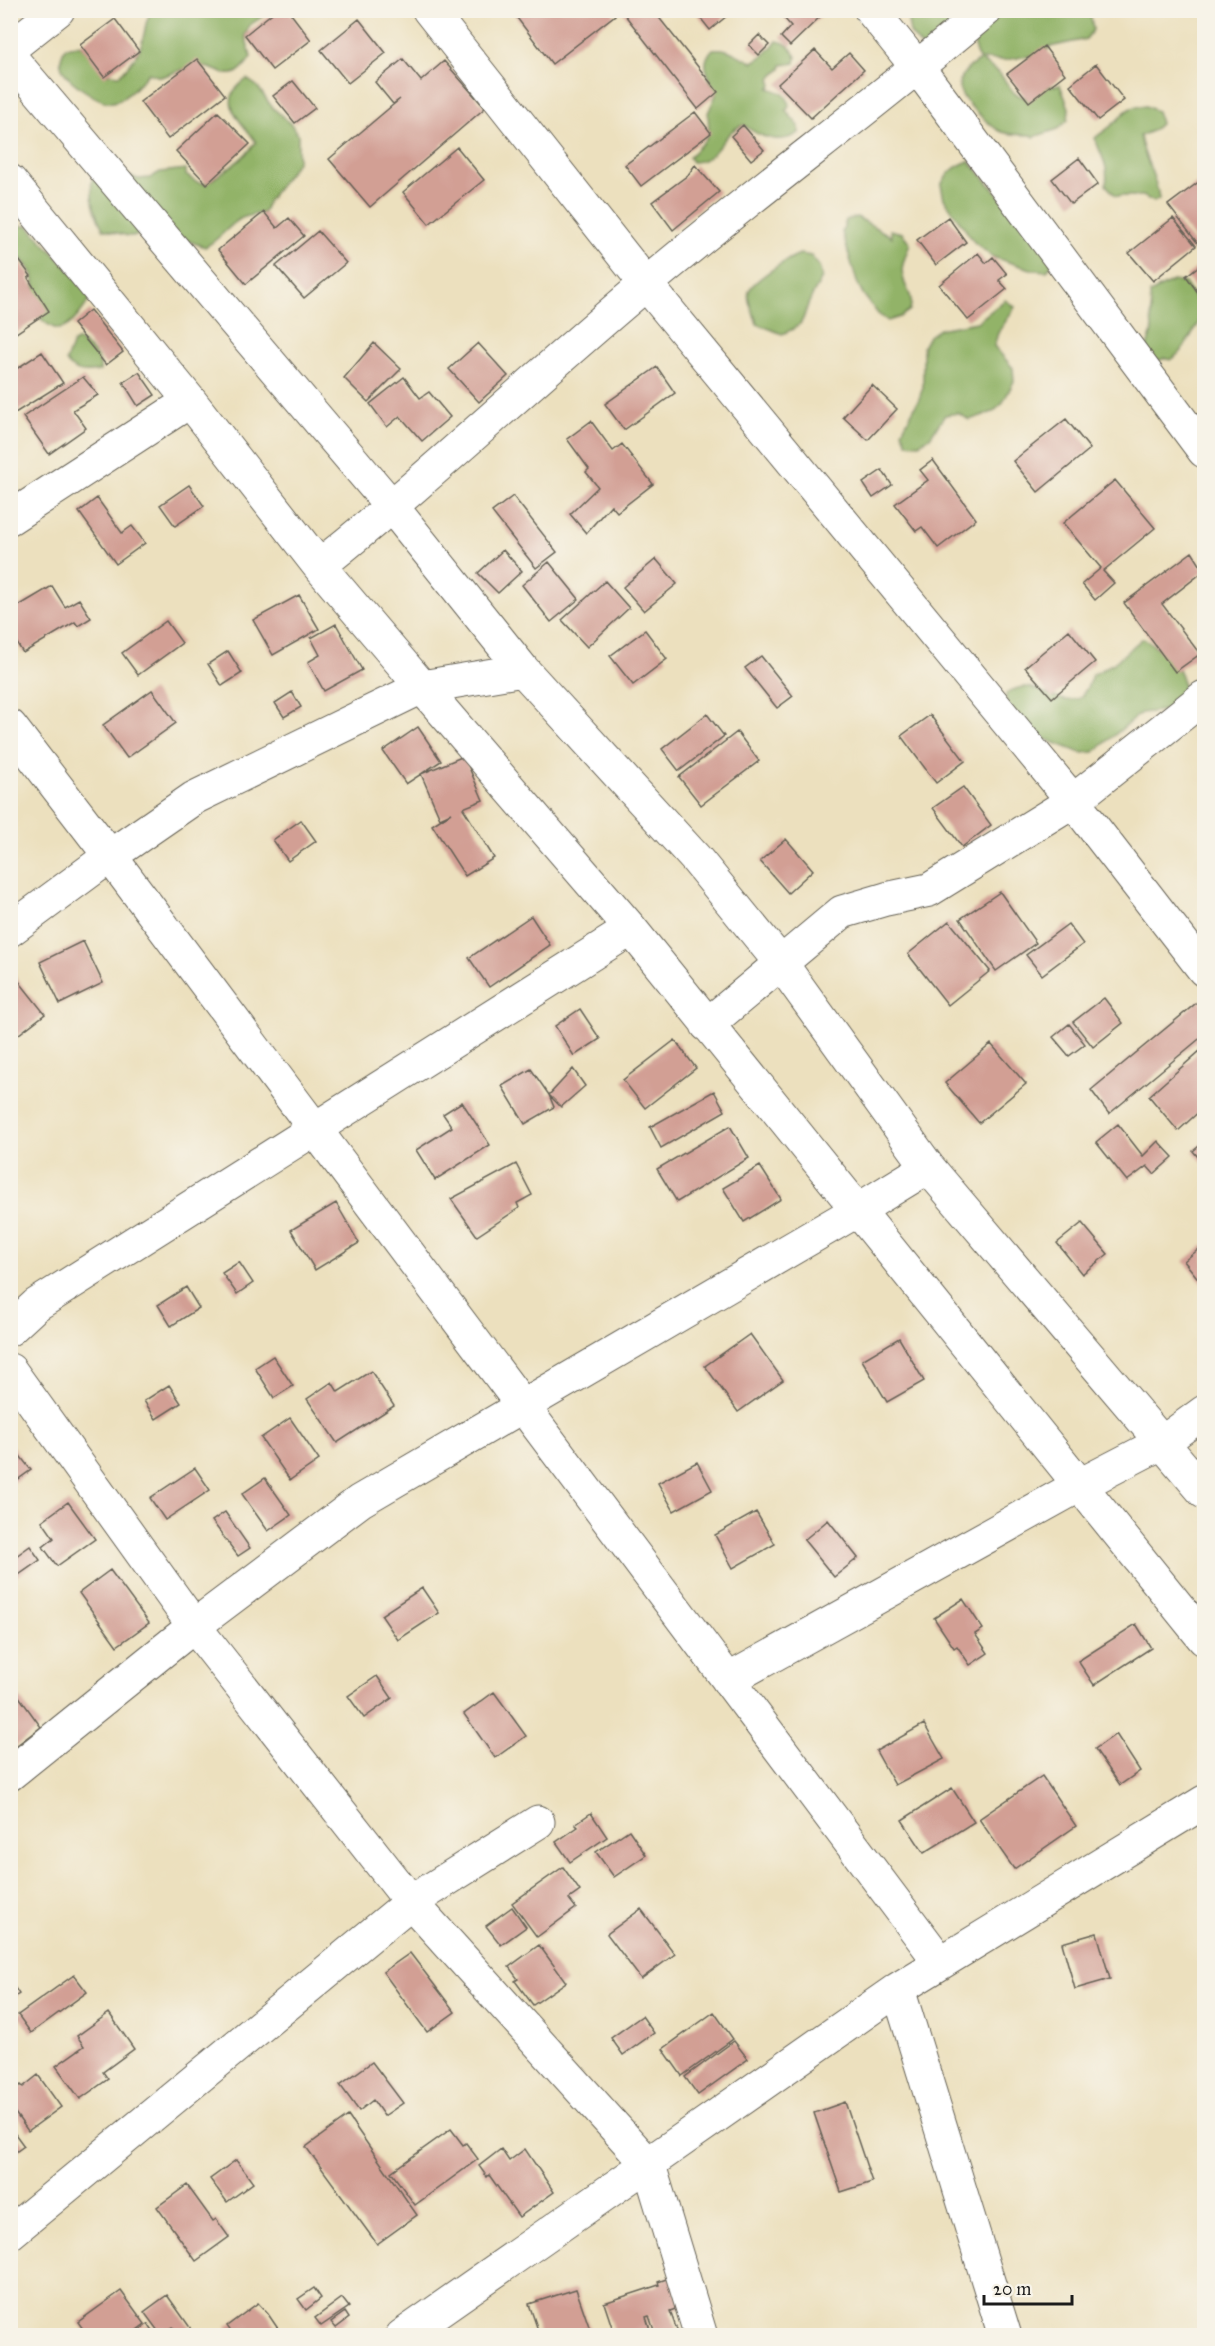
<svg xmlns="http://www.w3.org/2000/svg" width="1215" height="2346" font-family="'IM FELL Great Primer',serif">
  <rect width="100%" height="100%" fill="#f7f3e8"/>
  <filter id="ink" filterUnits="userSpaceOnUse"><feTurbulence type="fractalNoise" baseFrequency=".0167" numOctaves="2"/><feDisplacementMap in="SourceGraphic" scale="12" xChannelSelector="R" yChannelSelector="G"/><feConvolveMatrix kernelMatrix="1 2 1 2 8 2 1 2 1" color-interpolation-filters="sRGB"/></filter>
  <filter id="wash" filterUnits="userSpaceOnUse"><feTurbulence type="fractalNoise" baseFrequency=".008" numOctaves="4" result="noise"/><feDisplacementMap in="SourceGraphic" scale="24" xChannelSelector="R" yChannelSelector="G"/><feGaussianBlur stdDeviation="1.35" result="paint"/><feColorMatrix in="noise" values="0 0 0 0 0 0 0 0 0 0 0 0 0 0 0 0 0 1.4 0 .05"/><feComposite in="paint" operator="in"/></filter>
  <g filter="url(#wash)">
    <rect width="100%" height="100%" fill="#ece0be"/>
    <path fill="#92b367" stroke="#576842" stroke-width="1.5" d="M152,11H271L250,25L245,35L251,57C230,90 222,66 197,66C188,66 170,75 160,77L149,73C138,84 129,98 113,102C101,105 68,81 63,70C58,62 62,55 65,48L80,45L107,74L120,75C131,63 140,54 143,38C146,28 145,19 152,11Z
      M917,11L924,10L976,11L924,50L910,33L908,21Z
      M993,11H1086L1091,17L1093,30L1086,39L1050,47L1042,56C1029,55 1018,58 1006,60C997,61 990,58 981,60L1000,74L1014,93L1025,98L1047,87L1060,85L1069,108L1068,120L1058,129L1034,137L1031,135C1022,135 1011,135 1002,132C994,129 990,124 983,118C960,98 945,81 980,60C966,43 983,25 993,11Z
      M777,41C788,43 791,48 796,57L795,63L782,65L781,69L770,79L772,85L769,88C779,92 788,93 789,106L786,111L799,126V133C781,145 760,138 744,125C721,130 719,163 692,162L689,157L706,139L709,133L708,113L716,95C712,78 697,65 713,49C731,47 737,57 753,62L764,55Z
      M247,79L257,86L272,107L291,124L298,135V161L268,201L264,212C256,215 247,215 240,219C227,227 219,240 205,247L169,234L128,236L103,229C94,213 90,197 92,179L126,175L138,179L150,178L160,172L186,169V175L196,182L207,184C225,169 242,162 256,142C241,120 214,101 247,79Z
      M1146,106L1157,111L1161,123L1152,131L1140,136C1143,158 1157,176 1159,199L1154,202L1143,196H1116L1106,185C1109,164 1101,157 1095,138C1101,133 1108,129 1114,123C1128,111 1124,107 1146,106Z
      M969,161L1055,259L1047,271L1034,270L1005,261L993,257L974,242L944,199L941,185C948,172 955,166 969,161Z
      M857,217L892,237L890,230L902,233L910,243C907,254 900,265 903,277C906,292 914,293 910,310L900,317L888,321L878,314L863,294L857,282L842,232L846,220Z
      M10,226H28L92,294C87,305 72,328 59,329C51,329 43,321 38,316L33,274L11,245Z
      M800,254L811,256L819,266L822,277C819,285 814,291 811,298C800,320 809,323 782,334L757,324C755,314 746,302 749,291C753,280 789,258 800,254Z
      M1173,281L1185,283L1200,306L1202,318L1181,352L1170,360L1165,358L1153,363L1145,353L1152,331L1150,293Z
      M1005,300L1015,307L998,333L994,346L1013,368L1014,381L1002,404L993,412L969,420L958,413L945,415L930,437L919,444L907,443L902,431L919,399L923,387V347L929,336L939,329L977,322Z
      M79,340C88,347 102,357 100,371C87,373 73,374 66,361L73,343Z
      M1143,638C1164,652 1185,666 1184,694L1167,710L1141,713L1094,752L1081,753L1032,734L1006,706V694C1031,677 1041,696 1065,700C1070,701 1075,699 1080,698L1087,688L1092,675L1114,663Z"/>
    <g id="blocks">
      <path fill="#d29f94" d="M276,10H288L311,40L272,70L245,35Z
        M511,10H611L615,15L552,64Z
        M621,10H653L718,92L698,109Z
        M694,10H734L710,30Z
        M792,10H820L823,14L790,46L781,37L791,26L784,18Z
        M115,19L139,51L104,77L80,45Z
        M359,19L386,53L348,83L321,50Z
        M759,35L769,45L759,55L749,45Z
        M1044,46L1065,74L1029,102L1007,74Z
        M815,50L832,68L849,53L864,70L811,118L778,84Z
        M197,59L225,95L168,139L140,102Z
        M403,59L421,81L444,61L485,108L370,207L329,159L400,99L393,104L375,82Z
        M1096,64L1124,100L1098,120L1070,85Z
        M293,81L315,108L295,123L273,96Z
        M218,112L250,144L207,184L176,151Z
        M695,112L711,133L641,186L625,165Z
        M743,125L764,150L751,160L731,136Z
        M457,147L484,180L429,224L403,192Z
        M1079,158L1098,184L1071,204L1052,179Z
        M695,165L719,192L673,230L652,202L688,175Z
        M1204,178V241L1199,245L1168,205Z
        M264,212L277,228L289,218L304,236L246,284L218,250Z
        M948,217L966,242L936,265L917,240Z
        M1173,218L1196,246L1153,281L1129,253Z
        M318,231L346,263L304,298L276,266Z
        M10,248L31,276L28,278L49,311L10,337Z
        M978,253L986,263L993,257L1007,274L999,280L1007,289L968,320L939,285Z
        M1204,262V301L1186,276Z
        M90,310L123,352L106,365L73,324Z
        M374,343L401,369L368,402L344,378Z
        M478,343L508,376L479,402L449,369Z
        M42,352L63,383L15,413L10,407V373Z
        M657,367L675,393L624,430L605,404Z
        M139,372L155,395L138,406L123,382Z
        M83,377L98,395L73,410L86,428L49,454L23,417Z
        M404,377L420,398L429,392L450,417L422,441L400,416L387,427L370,404Z
        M872,385L897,409L868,440L843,417Z
        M1066,419L1090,449L1038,492L1013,461Z
        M591,421L613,451L622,444L653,484L617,512L611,505L586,533L570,514L598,487L586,472L589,469L567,439Z
        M933,460L976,519L938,548L922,527L916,531L895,504L928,480L920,470Z
        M882,470L892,485L873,498L863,483Z
        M1115,480L1155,528L1103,571L1114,583L1095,600L1082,584L1101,568L1063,523Z
        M189,485L204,506L175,526L160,505Z
        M513,496L557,552L536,568L492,512Z
        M97,498L122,533L132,526L145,543L116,564L79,512Z
        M503,550L522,571L498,593L478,573Z
        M1192,552L1204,571L1162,604L1200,654L1175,672L1124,603Z
        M656,559L677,584L644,611L623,587Z
        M549,562L579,599L551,622L522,585Z
        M605,581L629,608L587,647L562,620Z
        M52,586L65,607L79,599L91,618L78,626L75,622L23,653L10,632V611Z
        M299,595L319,629L273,655L253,620Z
        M166,621L182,643L138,675L122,653Z
        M336,624L362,670L324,691L308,662L320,655L311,638Z
        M645,630L667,659L633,685L610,656Z
        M1069,630L1095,662L1052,698L1025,667Z
        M228,651L242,673L222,686L208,664Z
        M761,656L793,696L777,708L745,668Z
        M152,690L176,723L127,758L103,725Z
        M292,692L301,707L284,717L275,703Z
        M707,714L724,736L679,771L662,749Z
        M930,715L965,761L936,783L901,736Z
        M418,727L441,761L406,784L383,751Z
        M737,732L759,761L701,805L679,777Z
        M464,756L483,800L463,808L494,858L465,876L432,825L451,813L440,818L421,774Z
        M963,787L991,825L962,847L933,808Z
        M301,820L316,841L288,861L273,840Z
        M786,839L813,870L788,893L760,861Z
        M1000,892L1036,943L996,971L960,919Z
        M531,916L550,945L489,987L469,958Z
        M949,921L990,971L948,1005L908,954Z
        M1068,924L1083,944L1042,975L1026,955Z
        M83,941L103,983L60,1004L40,962Z
        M10,970L45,1014L10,1041Z
        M1104,998L1123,1023L1093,1047L1073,1022Z
        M1200,1000L1204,1007V1035L1109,1114L1091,1090Z
        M580,1009L600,1039L574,1056L555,1026Z
        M1069,1024L1085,1044L1069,1056L1053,1037Z
        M675,1040L696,1068L645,1108L623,1080Z
        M991,1044L1026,1084L979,1123L945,1083Z
        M1200,1051L1204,1057V1107L1178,1131L1149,1096Z
        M531,1069L549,1095L573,1069L585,1086L561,1107L549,1095L554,1107L525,1124L502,1086Z
        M714,1091L725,1111L661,1148L650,1127Z
        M462,1102L490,1145L435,1180L416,1150L452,1127L443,1114Z
        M1118,1124L1143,1156L1158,1141L1173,1157L1154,1174L1147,1166L1127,1181L1096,1142Z
        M730,1126L749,1158L677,1202L657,1169Z
        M1204,1142V1164L1193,1151Z
        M516,1164L532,1195L517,1203L519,1208L477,1236L451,1199Z
        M760,1166L781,1199L744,1222L723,1188Z
        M336,1203L359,1243L315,1270L291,1230Z
        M1082,1223L1108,1254L1082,1274L1057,1243Z
        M1204,1245V1286L1184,1261Z
        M239,1262L253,1283L237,1294L222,1273Z
        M186,1287L199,1308L171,1326L158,1305Z
        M750,1334L783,1380L738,1412L705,1366Z
        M899,1338L924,1381L887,1402L862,1360Z
        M273,1356L293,1386L274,1398L255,1368Z
        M371,1371L394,1406L337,1443L307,1399L332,1382L338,1392Z
        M169,1385L181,1403L156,1419L144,1401Z
        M290,1418L319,1460L290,1480L261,1438Z
        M10,1443L31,1470L10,1485Z
        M697,1462L712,1490L674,1511L658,1483Z
        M195,1468L210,1490L165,1520L150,1498Z
        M265,1478L291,1515L268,1531L242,1494Z
        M68,1502L95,1539L57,1566L43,1547L54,1538L42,1521Z
        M225,1512L250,1548L238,1556L212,1521Z
        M756,1512L775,1544L733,1568L715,1535Z
        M828,1520L858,1558L834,1577L804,1540Z
        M30,1546L40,1560L10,1581V1548L16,1556Z
        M110,1570L149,1623L117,1646L79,1593Z
        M422,1588L439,1613L398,1640L381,1615Z
        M963,1599L983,1629L975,1634L988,1653L970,1665L957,1646L954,1648L934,1618Z
        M1136,1624L1151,1648L1094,1685L1078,1661Z
        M377,1676L392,1698L364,1718L348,1696Z
        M15,1691L41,1727L13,1748L10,1744V1694Z
        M494,1692L526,1736L495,1758L464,1714Z
        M924,1724L944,1759L895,1785L876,1751Z
        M1116,1734L1140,1771L1120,1785L1095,1749Z
        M1042,1776L1076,1826L1014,1869L979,1819Z
        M952,1788L974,1822L924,1853L902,1820Z
        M591,1813L607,1837L570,1862L556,1842L578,1827L575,1824Z
        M629,1830L646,1855L614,1877L596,1852Z
        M563,1867L580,1891L569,1899L576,1908L537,1937L512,1903Z
        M512,1907L526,1927L501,1945L486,1926Z
        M641,1909L675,1954L641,1979L607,1934Z
        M1097,1933L1110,1979L1075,1989L1062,1943Z
        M539,1945L566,1982L533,2005L515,1981L518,1979L509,1967Z
        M410,1953L455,2012L427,2032L383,1972Z
        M74,1975L87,1992L31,2033L18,2015Z
        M10,1981L19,1994L10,2000Z
        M714,2012L733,2039L682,2076L663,2049Z
        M109,2013L134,2049L103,2072L108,2079L80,2099L56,2066L84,2046L77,2036Z
        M642,2016L654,2033L623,2055L611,2038Z
        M734,2041L748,2059L698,2095L685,2077Z
        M372,2062L403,2103L384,2116L373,2100L359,2111L340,2085Z
        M38,2075L61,2107L28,2131L10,2106V2092L21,2085L23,2087Z
        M845,2102L872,2182L841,2192L814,2113Z
        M348,2116L417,2215L377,2244L306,2147Z
        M10,2127L24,2146L10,2156Z
        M451,2129L463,2145L466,2143L478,2159L415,2205L391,2172Z
        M501,2149L509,2161L525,2149L554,2192L519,2217L489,2175L487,2177L479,2166Z
        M236,2160L253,2183L227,2202L210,2179Z
        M187,2185L213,2221L216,2219L229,2237L196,2261L157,2207Z
        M672,2277L681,2307L670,2311L679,2336H656L649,2316L646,2317L651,2333L645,2336H615L604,2303L659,2285L658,2282Z
        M314,2288L321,2298L306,2310L298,2299Z
        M576,2289L592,2335L540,2336L529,2304Z
        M121,2291L145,2324L130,2335L129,2333L125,2336H88L78,2322Z
        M167,2295L184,2319L196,2336H179L173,2327L161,2335L144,2312Z
        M342,2298L349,2307L321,2326L315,2318Z
        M258,2303L268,2314L283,2336H234L227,2326Z
        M345,2312L349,2318L336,2328L331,2322Z
        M148,2324L156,2336H132Z"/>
    </g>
  </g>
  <g filter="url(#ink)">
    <use href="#blocks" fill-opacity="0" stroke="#656155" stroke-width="1.5"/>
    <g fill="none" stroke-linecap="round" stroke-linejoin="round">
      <defs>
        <path id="street" d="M429,10L646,284L1073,801L1204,970
          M871,10L918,68L1204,451
          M10,48L58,10
          M10,57L393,508L523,670L697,860L780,962L928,1167L1204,1492
          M10,181L190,401L319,566C432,476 536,376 646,284C757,190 875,105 986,10
          M10,518L190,401
          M319,566L422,687L523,670
          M10,726L110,856L940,1962
          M10,930L110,856L194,798L422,687L631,929L1204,1639
          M707,1025L842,912L886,899L929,890L1073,801L1204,697
          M10,1329L36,1305L631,929
          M10,1370L194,1626L411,1902L649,2165L701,2336
          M728,1680L1080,1485L1163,1442L1204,1412
          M10,1774L194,1626L360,1501L858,1210L928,1167
          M898,1989L1005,2336
          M10,2233L411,1902L538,1822
          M402,2336L898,1989L1204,1802"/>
      </defs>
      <use href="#street" stroke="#656155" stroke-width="35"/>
      <use href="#street" stroke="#fff" stroke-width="33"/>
    </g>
  </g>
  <rect width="1215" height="2346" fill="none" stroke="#f7f3e8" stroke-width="36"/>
  <path d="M984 2295v9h88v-9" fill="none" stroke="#1c1c1c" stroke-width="3"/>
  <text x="993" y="2295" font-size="18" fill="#1c1c1c" stroke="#f7f3e8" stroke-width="4.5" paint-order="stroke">20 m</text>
</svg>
